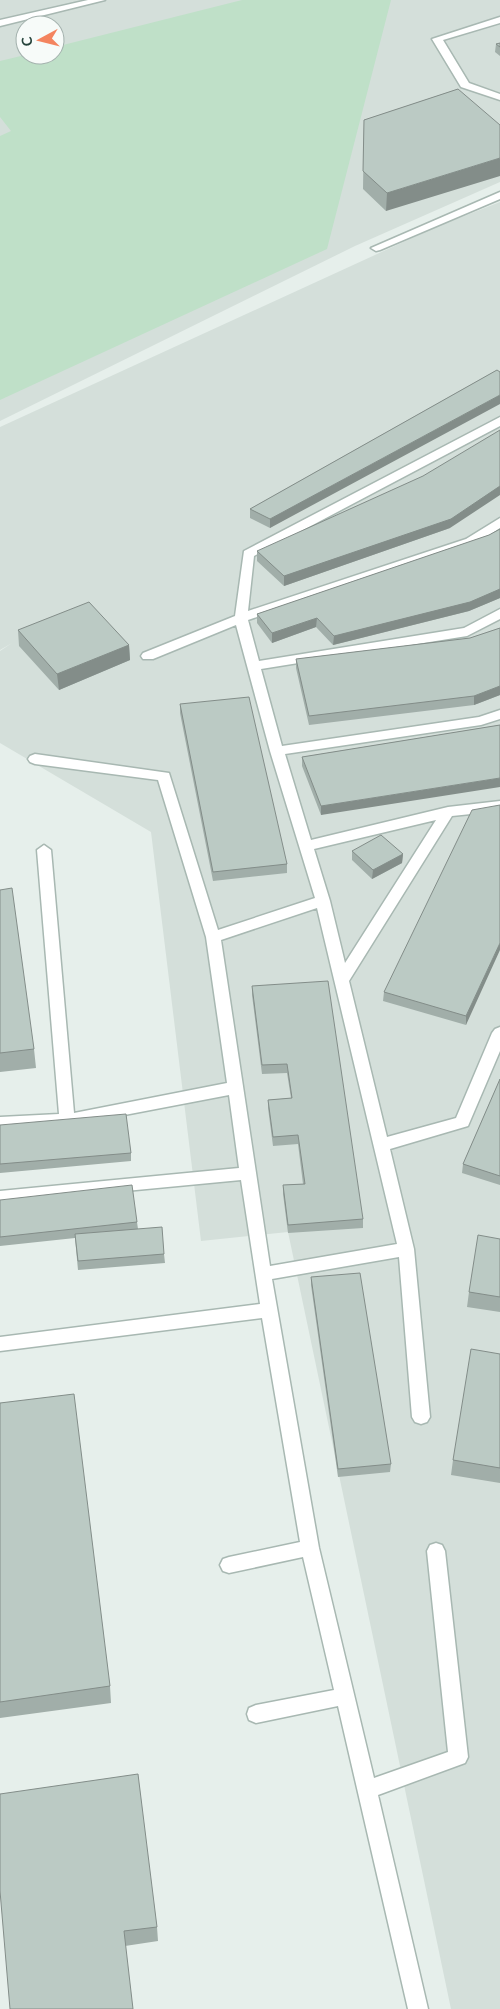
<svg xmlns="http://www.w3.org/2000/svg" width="500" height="2009" font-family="Lato,sans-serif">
  <rect width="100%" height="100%" fill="#e6efeb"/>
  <path fill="#d4dfda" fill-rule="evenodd" d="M0,0H500V182L355,246L0,421ZM25,25H55V55H25Z
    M500,202V2009H451L288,1232L201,1241L151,832L0,743V651L12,643L0,650V427L436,227Z"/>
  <path fill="#bfe0c8" d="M242,0H391L327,249L0,400V136L11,131L0,117V61L25,55H55V47Z"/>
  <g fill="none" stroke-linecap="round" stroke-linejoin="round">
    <defs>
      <path id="lane" d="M88,0H105L0,26V20Z
        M500,17V23L443,40L469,83L500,94V100L461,87L432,39Z
        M500,192V199L380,250L376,251L371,248Z
        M500,417V426L254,556L248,611L466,539L500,518V528L474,545L248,620L259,661L464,628L500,609V619L467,636L261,669L282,746L479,717L500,710V719L481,725L285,754L311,840L448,807L500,801V811L452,816L349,981L387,1137L456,1118L492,1033L495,1029L500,1027V1051L468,1126L390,1149L414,1249L430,1417L427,1422L421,1424L415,1422L412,1417L399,1257L272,1279L319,1548L374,1778L448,1752L427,1551L430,1545L436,1543L442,1545L445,1551L468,1757L465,1763L378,1795L428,2009H408L338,1706L256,1723L249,1720L247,1714L249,1708L256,1705L334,1690L303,1557L229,1573L223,1571L220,1565L223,1559L229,1557L300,1542L262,1318L0,1351V1337L260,1304L241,1180L0,1203V1191L239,1168L229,1095L67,1126L0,1129V1117L59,1114L37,850L44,845L51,850L74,1113L227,1083L206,937L158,780L35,764L30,762L28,759L30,756L35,754L169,773L218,930L315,898L270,751L236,625L153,659H143L141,656L143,653L235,616L244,551ZM436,820L345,963L330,901L314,849ZM317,908L397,1244L270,1266L221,940Z"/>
    </defs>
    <use href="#lane" stroke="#a8b8b2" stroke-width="3"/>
    <use href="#lane" fill="#fff" fill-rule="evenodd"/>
  </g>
  <path fill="#a1aea9" d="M500,43V56L495,52L496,44Z
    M458,89L386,211L363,189L364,120Z
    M497,370L270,528L250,518V509Z
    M450,528L284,586L257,561V551Z
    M500,529V598L469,611L333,645L316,627L272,643L257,623V614L489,535Z
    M500,628V695L474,705L309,725L296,668V659L470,638Z
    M18,630L129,645L130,660L59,690L19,646Z
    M180,704L287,864V873L213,881L180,713Z
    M500,725L321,815L302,766V757Z
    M500,805L466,1025L383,1001L384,992Z
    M352,851L403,854L402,863L372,879L352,860Z
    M0,890L34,1049L36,1068L0,1072Z
    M252,986L363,1219V1228L288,1233L283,1194V1185L303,1184L298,1144L273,1146L268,1108V1100L291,1098L287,1073L262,1074L252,995Z
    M500,1079V1185L462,1173L463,1164Z
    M0,1125L131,1153V1161L0,1173Z
    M0,1200L137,1222L138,1229L164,1254L165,1263L78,1270L75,1238L0,1246Z
    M500,1239V1312L467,1307L469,1292Z
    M311,1277L391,1464L390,1472L338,1477L311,1285Z
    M500,1354V1483L451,1475L453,1460Z
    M0,1403L110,1686L111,1703L0,1718Z
    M0,1891L157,1927L158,1941L125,1946Z"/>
  <path fill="#838d89" d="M500,158V176L386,211L387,193Z
    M500,395V404L270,528V519Z
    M500,486V495L450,528L284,586V576Z
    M500,589V598L469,611L333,645L334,636Z
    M317,618L316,627L272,643V633Z
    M129,645L130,660L59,690L57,674Z
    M500,686V695L474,705V696Z
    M500,778V787L321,815V806Z
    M403,854L402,863L372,879L373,870Z
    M500,943V950L466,1025V1016Z"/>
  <path fill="#bbcac4" stroke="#838d89" d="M500,43V47L496,44Z
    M458,89L500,125V158L387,193L363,171L364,120Z
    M497,370L500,372V395L270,519L250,509Z
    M500,430V486L451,519L284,576L257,551L423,476Z
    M500,529V589L470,602L334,636L317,618L272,633L257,614L489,535Z
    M89,602L129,645L57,674L18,630Z
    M500,628V686L474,696L309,716L296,659L470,638Z
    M249,697L287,864L213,872L180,704Z
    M500,725V778L321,806L302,757Z
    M500,805V943L466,1016L384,992L472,810Z
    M381,835L403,854L373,870L352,851Z
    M12,888L34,1049L0,1053V890Z
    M328,981L363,1219L288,1225L283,1185L305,1184L298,1135L273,1137L268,1100L292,1098L287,1064L262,1065L252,986Z
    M500,1079V1176L463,1164Z
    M126,1114L131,1153L0,1164V1125Z
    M132,1185L137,1222L0,1237V1200Z
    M162,1227L164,1254L78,1261L75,1234Z
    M478,1235L500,1239V1297L469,1292Z
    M360,1273L391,1464L338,1469L311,1277Z
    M471,1349L500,1354V1468L453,1460Z
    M74,1394L110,1686L0,1702V1403Z
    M138,1774L157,1927L124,1931L133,2009H10L0,1891V1794Z"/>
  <g transform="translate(40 40) rotate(263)"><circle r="24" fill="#f7fbf9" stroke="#a3b1ad"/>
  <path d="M0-4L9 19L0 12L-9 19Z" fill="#f4845f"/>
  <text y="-8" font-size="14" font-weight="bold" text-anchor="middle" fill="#24423a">С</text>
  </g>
</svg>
